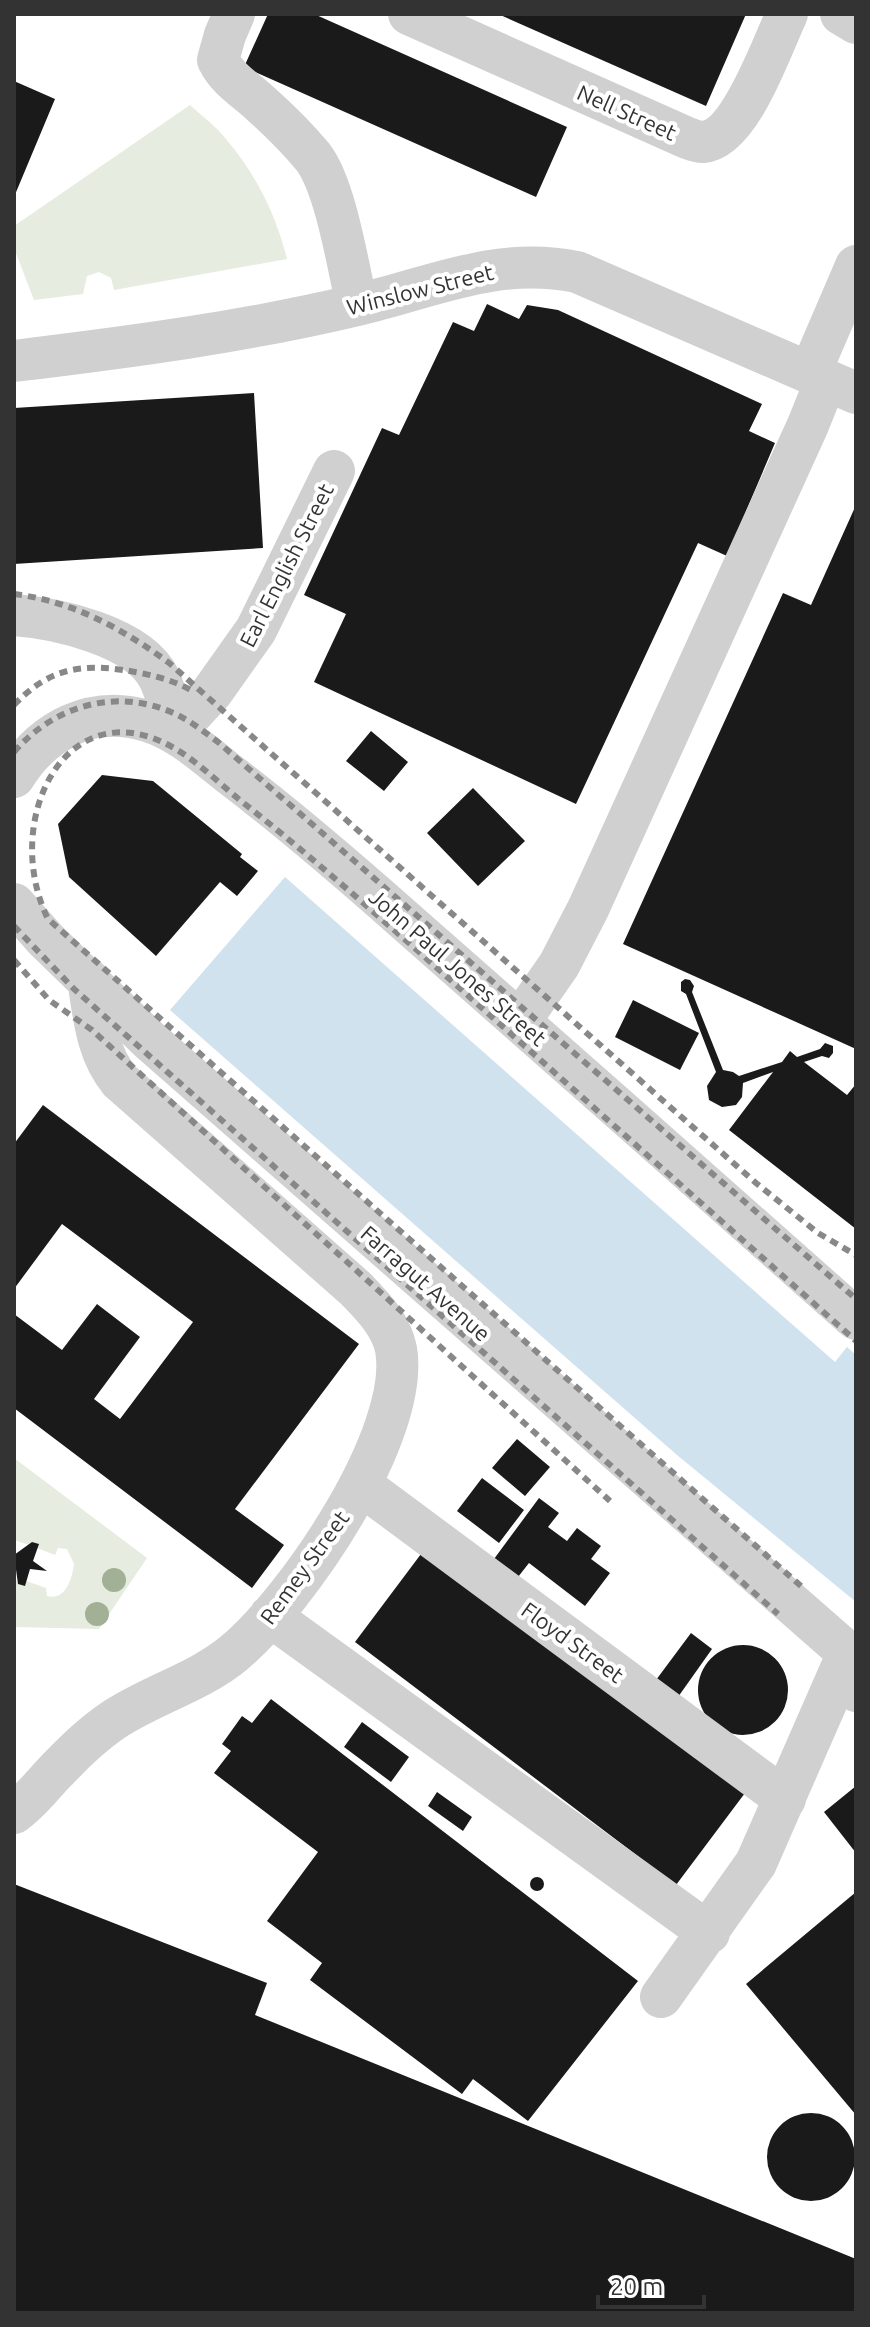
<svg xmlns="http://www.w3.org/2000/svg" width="870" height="2327" font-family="Ubuntu,sans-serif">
  <rect width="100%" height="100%" fill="#fff"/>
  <path fill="#e6ecdf" d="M190,105C202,116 216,126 226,139C256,174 276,215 287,259L114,290L111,278L99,272L87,276L83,294L34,300L14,248V226Z
    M14,1458L147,1558L99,1629L14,1627V1577L19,1584L25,1586L26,1581L46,1588L47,1596C65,1601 72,1580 74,1564L67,1549L58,1548L55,1555L37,1548L38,1544L32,1542L29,1545L14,1540Z"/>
  <path fill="#cfe2ee" d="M285,877L835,1362L847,1347L856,1355V1602L677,1455L170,1010Z"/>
  <path fill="#1a1a1a" d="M268,14H314L567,127L536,197L244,67Z
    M498,14H746L706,106Z
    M14,81L55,99L14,197Z
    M487,304L519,319L527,305L558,310L762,404L749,431L775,443L727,556L698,543L576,804L314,682L346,614L304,595L382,428L399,435L453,322L474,331Z
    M254,393L263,548L14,564V408Z
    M856,505V1049L623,944L783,593L811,605Z
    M371,731L408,762L384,791L346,761Z
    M102,775L153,781L242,854L240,857L258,871L237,896L220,882L156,956L69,877L58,824Z
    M473,788L525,841L478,886L427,833Z
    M685,979L690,980L694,986L692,992L723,1070L733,1072L739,1076L782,1062L790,1051L797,1057L820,1049L825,1043L833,1046V1053L829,1058L822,1056L804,1062L847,1095L856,1084V1229L729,1130L773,1072L743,1083L742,1097L736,1105L722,1107L709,1100L707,1086L716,1072L686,994L681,991V982Z
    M633,1000L699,1033L680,1070L615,1037Z
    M43,1105L359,1344L235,1509L284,1545L252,1588L14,1408V1314L62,1350L97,1304L140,1337L94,1399L120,1419L193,1322L62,1224L14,1289V1144Z
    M517,1439L550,1467L525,1496L492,1468Z
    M482,1478L524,1510L499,1543L457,1511Z
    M539,1498L559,1513L548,1527L567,1541L577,1528L601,1546L591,1559L610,1573L585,1606L529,1563L518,1577L494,1559Z
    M32,1542L39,1544L33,1561L47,1571L30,1569L25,1586L18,1584L14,1555Z
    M424,1550L745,1793L676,1885L355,1642Z
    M691,1633L712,1649L678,1697L656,1680Z
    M698 1690a45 45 0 1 1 90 0a45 45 0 1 1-90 0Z
    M271,1699L638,1981L528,2121L473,2079L462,2094L310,1980L322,1963L267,1921L318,1852L214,1773L231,1751L222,1744L242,1716L252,1723Z
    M362,1722L409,1757L391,1782L344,1747Z
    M856,1786V1853L824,1812Z
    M437,1792L472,1817L463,1831L428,1806Z
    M530 1884a7 7 0 1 1 14 0a7 7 0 1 1-14 0Z
    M14,1884L267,1983L255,2015L856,2259V2313H14Z
    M856,1892V2115L746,1984Z
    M767 2157a44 44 0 1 1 88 0a44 44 0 1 1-88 0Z"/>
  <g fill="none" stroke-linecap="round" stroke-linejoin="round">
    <path stroke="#d0d0d0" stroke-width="42" d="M234,14L225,35L218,60C228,80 245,89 261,104C279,120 298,139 313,157C336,187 348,267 357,305
      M409,14L685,137C690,139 697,142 703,142C741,139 772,45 787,14
      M841,14L856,23
      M14,361C129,347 244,332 357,305C434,287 495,256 577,272L856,393
      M810,373L856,266
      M14,615C56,618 138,636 159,678C167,694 171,714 175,732
      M175,732L212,692L256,630L334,471
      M14,777C43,730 92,704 147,721C180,731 205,755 232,776C282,814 329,854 376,895C537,1036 696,1177 856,1319
      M14,904L46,940L149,1040L848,1653L856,1691
      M520,1021L559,965L588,909L808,425L826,380
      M361,1485L785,1799
      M270,1616L709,1933
      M14,1813C31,1801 43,1784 57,1770C73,1753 93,1734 112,1721C150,1695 198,1683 234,1653C297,1600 411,1434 396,1349C391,1324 372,1306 356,1289L120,1081C96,1052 94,1016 88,979
      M661,1997L756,1863L848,1653"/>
    <path stroke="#888" stroke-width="6" stroke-dasharray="8 6" stroke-linecap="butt" d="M14,594C72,601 121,628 168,662L756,1183L818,1233L856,1255
      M14,705C53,664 88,663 141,673C159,677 178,682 194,692
      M14,752C54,706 114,688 171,712C188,719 203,731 218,742L856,1299
      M14,926L74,989L778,1614
      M14,960L49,1000L92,1030L610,1501
      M801,1586L48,919C0,821 66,686 174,748C198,762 219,783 241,801C302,849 360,900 418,951C564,1081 710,1211 856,1341"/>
  </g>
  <g fill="#a2b095">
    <circle cx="114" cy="1580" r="12"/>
    <circle cx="97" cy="1614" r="12"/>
  </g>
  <g text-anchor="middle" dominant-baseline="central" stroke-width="8" stroke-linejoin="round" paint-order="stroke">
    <g font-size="22" fill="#333" stroke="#fff">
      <text transform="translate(627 112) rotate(24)">Nell Street</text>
      <text transform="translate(420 289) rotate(-14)">Winslow Street</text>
      <text transform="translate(286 565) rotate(-63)">Earl English Street</text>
      <text transform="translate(458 967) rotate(41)">John Paul Jones Street</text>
      <text transform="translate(426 1283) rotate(41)">Farragut Avenue</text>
      <text transform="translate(304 1567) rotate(-54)">Remey Street</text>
      <text transform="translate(573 1642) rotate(36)">Floyd Street</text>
    </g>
  </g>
  <rect width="870" height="2327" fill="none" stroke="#333333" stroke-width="32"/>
  <path d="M598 2295v12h106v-12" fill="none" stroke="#333333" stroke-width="4"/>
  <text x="610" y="2295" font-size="24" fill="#333333" stroke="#ffffff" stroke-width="6" paint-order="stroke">20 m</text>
</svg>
